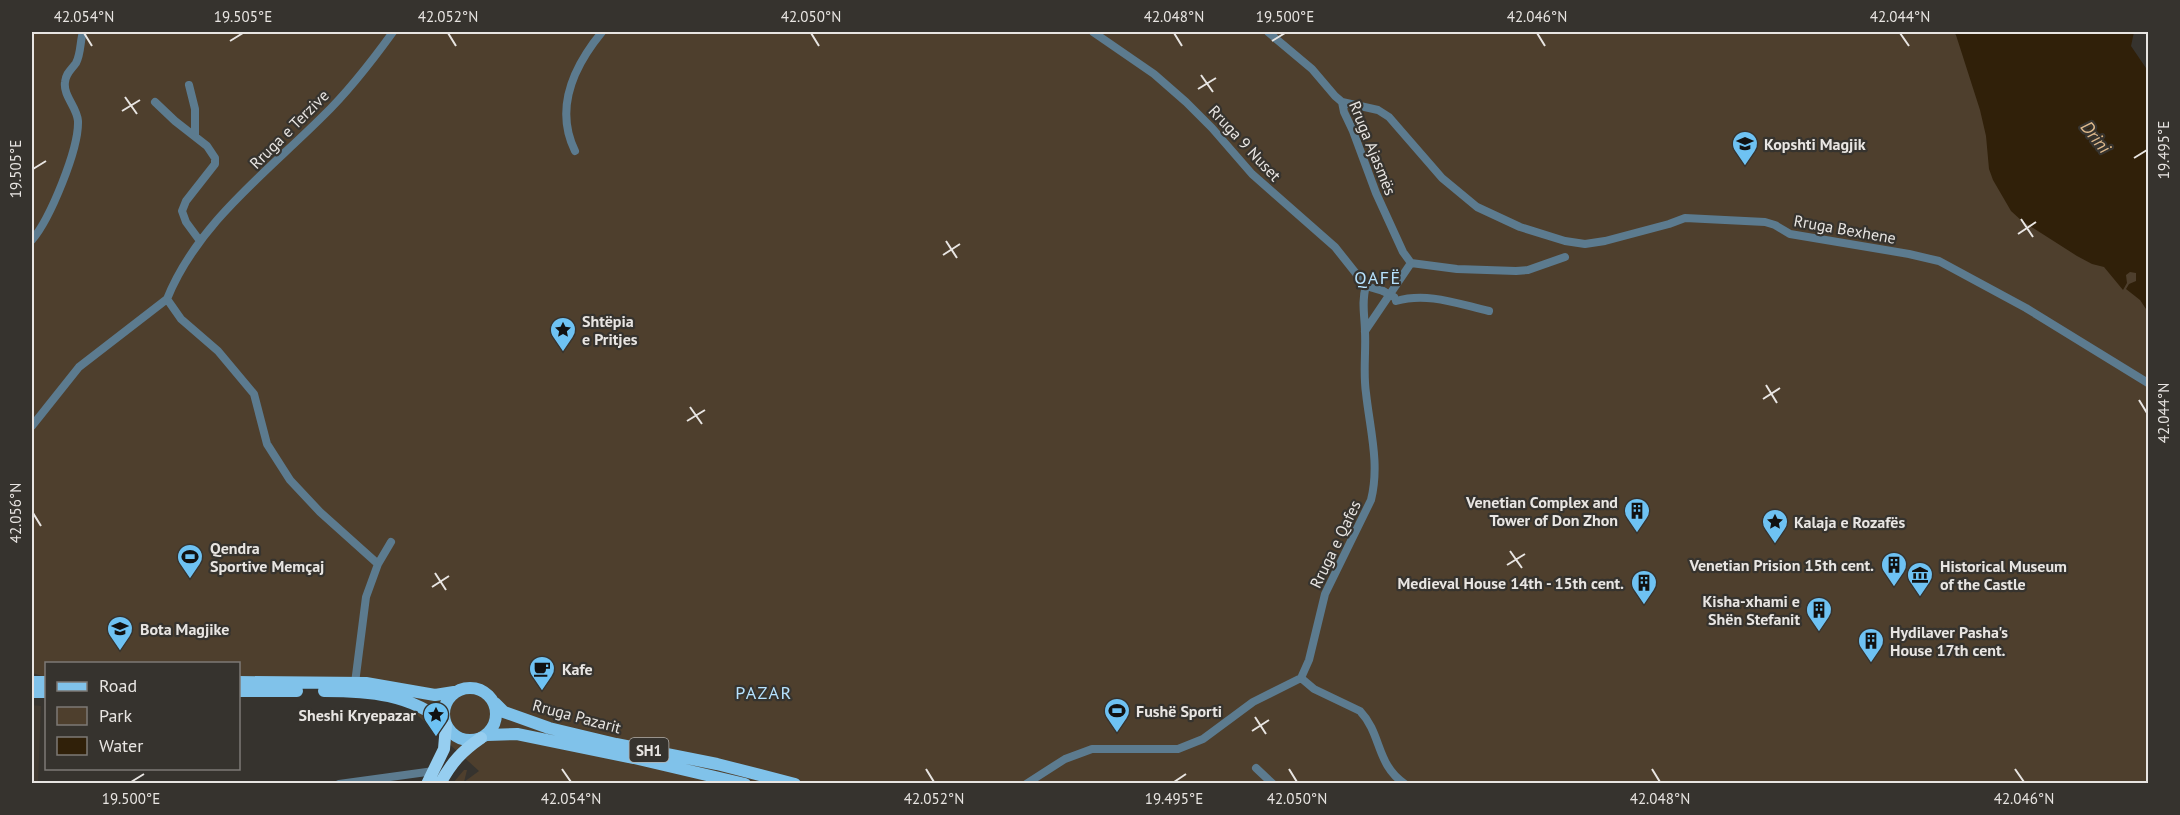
<svg xmlns="http://www.w3.org/2000/svg" width="2180" height="815" font-family="'PT Sans',sans-serif">
  <rect width="100%" height="100%" fill="#36332e"/>
  <path fill="#41392f" d="M32,705L41,706L38,783H32Z"/>
  <path fill="#4e3f2d" d="M32,32H1953L2148,241V783L462,784L456,781L453,783L464,770H467L464,782L479,771L382,683L239,681L238,664H46V677L32,673Z"/>
  <path fill="#302009" d="M1955,32H2134L2131,46L2148,71V312L2140,300L2126,289L2129,284L2136,281V273L2130,272L2126,275L2127,283L2123,290L2104,267L2092,264L2077,256L2022,221L2011,211L1993,180L1989,169L1986,136L1980,110Z"/>
  <g fill="none" stroke-linecap="round" stroke-linejoin="round">
    <path stroke="#5c7b8f" stroke-width="8" d="M1093,32L1154,74L1186,102L1212,128L1252,174L1335,247L1366,286
      M1268,32L1312,69L1335,96L1342,102L1344,112L1353,131L1376,193L1403,252L1411,263
      M189,85L195,109V136
      M155,102L175,121L207,146L215,158V164L186,201L182,211L186,222L200,241
      M1342,102L1378,110L1389,117L1442,178L1477,207L1520,227L1565,241L1585,244L1605,241L1669,224L1685,218L1765,222L1775,225L1790,234L1909,254L1939,261L2026,308L2148,383
      M575,151C554,108 574,66 602,32
      M32,240C50,219 79,149 78,121C77,107 63,96 65,82C66,73 71,70 76,63C81,54 80,41 83,32
      M1411,263L1457,269L1516,271L1528,270L1565,257
      M1366,286L1383,291
      M167,299C197,224 267,172 323,116C349,91 372,61 393,32
      M167,299L181,319L218,351L254,394L267,444L290,480L320,512L378,564
      M1396,301C1428,292 1458,304 1489,311
      M1365,331L1411,263
      M32,426L79,367L167,299
      M1301,678L1314,689L1360,711C1382,734 1376,765 1405,784
      M355,683L366,597L378,564L391,542
      M1256,768L1273,784
      M339,784L434,771
      M1026,784L1065,759L1092,749H1178L1203,739L1253,702L1301,678L1309,660L1325,594L1371,500C1380,464 1370,430 1366,393C1363,373 1366,353 1365,332C1365,317 1361,302 1366,286"/>
    <path stroke="#80c2ea" stroke-width="12" d="M32,682H46
      M238,682L366,683L435,695L454,692
      M444 714a26 26 0 1 1 52 0a26 26 0 1 1-52 0Z
      M238,691H297
      M324,691C369,691 411,694 446,724
      M32,692H46
      M495,703L504,712L549,728L616,744L717,764L795,784
      M487,735L517,734L634,758L745,784"/>
    <path stroke="#96cef0" stroke-width="12" d="M427,784L444,749L446,725
      M440,784C451,763 462,751 481,738"/>
    <path stroke="#5c7b8f" stroke-width="8" d="M1383,291L1394,297"/>
  </g>
  <path fill="none" stroke="#e8e5e2" stroke-width="2" d="M84,33L92,46M448,33L456,46M811,33L819,46M1174,33L1182,46M1537,33L1545,46M1900,33L1909,46M230,41L243,33M1272,41L1285,33M1201,75L1213,92M1198,89L1216,78M125,97L137,114M122,111L140,100M2134,158L2147,150M33,169L46,161M2021,219L2033,237M2018,234L2036,222M946,241L957,258M943,255L960,244M1766,385L1777,403M1763,399L1780,388M2139,400L2147,413M690,407L702,424M687,421L705,410M33,513L41,526M1510,551L1522,568M1507,565L1525,554M435,573L446,590M432,587L449,576M1255,717L1266,734M1252,731L1269,720M562,769L571,782M926,769L934,782M1289,769L1297,782M1652,769L1660,782M2015,769L2024,782M131,782L144,774M1174,782L1186,774"/>
  <defs>
    <symbol id="school-pin" viewBox="-11 -11 22 30"><path d="M0 17L-7.5 6A9.5 9.5 0 1 1 7.5 6Z" fill="#6ec2f3" stroke="#36332e"/><path d="M0-5L7-2L0 1L-7-2ZM-4 1L0 2.5L4 1V4Q0 6-4 4Z" fill="#111"/></symbol>
    <symbol id="sight-pin" viewBox="-11 -11 22 30"><path d="M0 17L-7.5 6A9.5 9.5 0 1 1 7.5 6Z" fill="#6ec2f3" stroke="#36332e"/><path d="M0-6L1.8-2.2L6-1.7L2.9 1.2L3.7 5.4L0 3.3L-3.7 5.4L-2.9 1.2L-6-1.7L-1.8-2.2Z" fill="#111"/></symbol>
    <symbol id="building-pin" viewBox="-11 -11 22 30"><path d="M0 17L-7.5 6A9.5 9.5 0 1 1 7.5 6Z" fill="#6ec2f3" stroke="#36332e"/><path d="M-4-6H4V6H1V3H-1V6H-4ZM-2.5-4.3h1.7v1.8h-1.7ZM.8-4.3h1.7v1.8H.8ZM-2.5-1h1.7V.8h-1.7ZM.8-1h1.7V.8H.8Z" fill="#111"/></symbol>
    <symbol id="stadium-pin" viewBox="-11 -11 22 30"><path d="M0 17L-7.5 6A9.5 9.5 0 1 1 7.5 6Z" fill="#6ec2f3" stroke="#36332e"/><path d="M0-5a6.5 5 0 1 0 0 10a6.5 5 0 1 0 0-10ZM-3.5-1.8h7v3.6h-7Z" fill="#111"/></symbol>
    <symbol id="museum-pin" viewBox="-11 -11 22 30"><path d="M0 17L-7.5 6A9.5 9.5 0 1 1 7.5 6Z" fill="#6ec2f3" stroke="#36332e"/><path d="M0-6L6-3V-2H-6V-3ZM-5-1h2V3h-2ZM-1-1h2V3h-2ZM3-1h2V3H3ZM-6 4H6V6H-6Z" fill="#111"/></symbol>
    <symbol id="cafe-pin" viewBox="-11 -11 22 30"><path d="M0 17L-7.5 6A9.5 9.5 0 1 1 7.5 6Z" fill="#6ec2f3" stroke="#36332e"/><path d="M-5.5-4.5H6V0H3Q3 3.5 0 3.5H-2.5Q-5.5 3.5-5.5 0ZM3-3.2v2h1.7v-2ZM-6 4.5H4V6H-6Z" fill="#111"/></symbol>
  </defs>
  <g fill-rule="evenodd">
    <use href="#school-pin" x="1730" y="129" width="30" height="40"/>
    <use href="#sight-pin" x="548" y="315" width="30" height="40"/>
    <use href="#building-pin" x="1622" y="496" width="30" height="40"/>
    <use href="#sight-pin" x="1760" y="507" width="30" height="40"/>
    <use href="#stadium-pin" x="175" y="542" width="30" height="40"/>
    <use href="#building-pin" x="1879" y="550" width="30" height="40"/>
    <use href="#museum-pin" x="1905" y="560" width="30" height="40"/>
    <use href="#building-pin" x="1629" y="568" width="30" height="40"/>
    <use href="#building-pin" x="1804" y="595" width="30" height="40"/>
    <use href="#school-pin" x="105" y="614" width="30" height="40"/>
    <use href="#building-pin" x="1856" y="626" width="30" height="40"/>
    <use href="#cafe-pin" x="527" y="654" width="30" height="40"/>
    <use href="#stadium-pin" x="1102" y="696" width="30" height="40"/>
    <use href="#sight-pin" x="421" y="700" width="30" height="40"/>
  </g>
  <g text-anchor="middle" dominant-baseline="central" stroke-width="4.5" stroke-linejoin="round" paint-order="stroke">
    <rect fill="#36332e" stroke="#b3b0ac" stroke-width="1.5" x="629.5" y="738" width="39" height="24" rx="4.5"/>
    <g font-size="15" font-weight="bold" fill="#e8e5e2">
      <text x="649" y="750">SH1</text>
    </g>
    <g font-size="16" fill="#e8e5e2" stroke="#36332e">
      <text transform="translate(289 129) rotate(-45)">Rruga e Terzive</text>
      <text transform="translate(1245 143) rotate(47)">Rruga 9 Nuset</text>
      <text transform="translate(1373 148) rotate(68)">Rruga Ajasmës</text>
      <text transform="translate(1845 229) rotate(10)">Rruga Bexhene</text>
      <text transform="translate(1335 544) rotate(-64)">Rruga e Qafes</text>
      <text transform="translate(577 716) rotate(15)">Rruga Pazarit</text>
    </g>
    <g font-size="16" font-weight="bold" fill="#e8e5e2" stroke="#36332e" text-anchor="start">
      <text x="1764" y="144">Kopshti Magjik</text>
      <text x="582" y="321">Shtëpia<tspan x="582" dy="18">e Pritjes</tspan></text>
      <text x="1618" y="502" text-anchor="end">Venetian Complex and<tspan x="1618" dy="18">Tower of Don Zhon</tspan></text>
      <text x="1794" y="522">Kalaja e Rozafës</text>
      <text x="210" y="548">Qendra<tspan x="210" dy="18">Sportive Memçaj</tspan></text>
      <text x="1874" y="565" text-anchor="end">Venetian Prision 15th cent.</text>
      <text x="1940" y="566">Historical Museum<tspan x="1940" dy="18">of the Castle</tspan></text>
      <text x="1624" y="583" text-anchor="end">Medieval House 14th - 15th cent.</text>
      <text x="1800" y="601" text-anchor="end">Kisha-xhami e<tspan x="1800" dy="18">Shën Stefanit</tspan></text>
      <text x="140" y="629">Bota Magjike</text>
      <text x="1890" y="632">Hydilaver Pasha's<tspan x="1890" dy="18">House 17th cent.</tspan></text>
      <text x="562" y="669">Kafe</text>
      <text x="1136" y="711">Fushë Sporti</text>
      <text x="416" y="715" text-anchor="end">Sheshi Kryepazar</text>
    </g>
    <g font-size="18" font-style="italic" fill="#deb98c" stroke="#36332e">
      <text transform="translate(2096 137) rotate(51)">Drini</text>
    </g>
    <g font-size="18" letter-spacing="1.5" fill="#b7e3ff" stroke="#36332e">
      <text x="1378" y="277">QAFË</text>
      <text x="764" y="692">PAZAR</text>
    </g>
  </g>
  <rect width="2180" height="815" fill="none" stroke="#36332e" stroke-width="66"/>
  <rect x="45" y="662" width="195" height="108" fill="#36332e" stroke="#7d7a76" stroke-width="1.5"/>
  <rect x="57" y="682" width="30" height="9" fill="#80c2ea" stroke="#7d7a76" stroke-width="1.5"/>
  <text x="99" y="692" font-size="18" fill="#e8e5e2">Road</text>
  <rect x="57" y="707" width="30" height="18" fill="#4e3f2d" stroke="#7d7a76" stroke-width="1.5"/>
  <text x="99" y="722" font-size="18" fill="#e8e5e2">Park</text>
  <rect x="57" y="737" width="30" height="18" fill="#302009" stroke="#7d7a76" stroke-width="1.5"/>
  <text x="99" y="752" font-size="18" fill="#e8e5e2">Water</text>
  <rect x="33" y="33" width="2114" height="749" fill="none" stroke="#e8e5e2" stroke-width="2"/>
  <g font-size="15" text-anchor="middle" fill="#e8e5e2">
    <text x="84" y="22">42.054°N</text>
    <text x="243" y="22">19.505°E</text>
    <text x="448" y="22">42.052°N</text>
    <text x="811" y="22">42.050°N</text>
    <text x="1174" y="22">42.048°N</text>
    <text x="1285" y="22">19.500°E</text>
    <text x="1537" y="22">42.046°N</text>
    <text x="1900" y="22">42.044°N</text>
    <text transform="translate(2164 150) rotate(-90)" y="5">19.495°E</text>
    <text transform="translate(16 169) rotate(-90)" y="5">19.505°E</text>
    <text transform="translate(2164 413) rotate(-90)" y="5">42.044°N</text>
    <text transform="translate(16 513) rotate(-90)" y="5">42.056°N</text>
    <text x="131" y="804">19.500°E</text>
    <text x="571" y="804">42.054°N</text>
    <text x="934" y="804">42.052°N</text>
    <text x="1174" y="804">19.495°E</text>
    <text x="1297" y="804">42.050°N</text>
    <text x="1660" y="804">42.048°N</text>
    <text x="2024" y="804">42.046°N</text>
  </g>
</svg>
